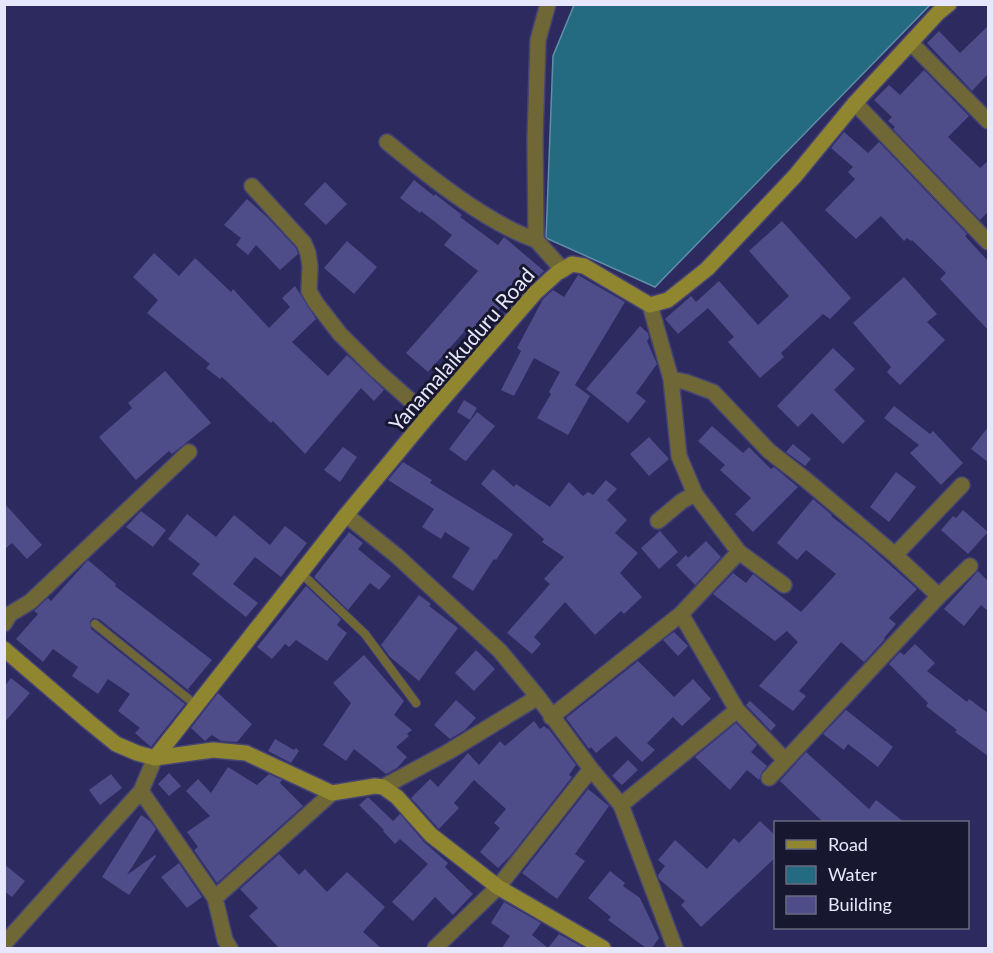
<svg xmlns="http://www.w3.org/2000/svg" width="993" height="953" font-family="Lato,sans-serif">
  <rect width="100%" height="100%" fill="#2c2a5f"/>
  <path fill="#246b81" stroke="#5e90a6" stroke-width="1.5" d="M574,5V4L930,5L655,287L546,238L553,56Z"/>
  <path fill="#4e4d89" d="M988,26V74L972,91L927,43L939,31L960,53Z
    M924,70L969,116L948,137L980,168L988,161V212L980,220L893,129L895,127L888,121L892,117L874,100L889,85L900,95Z
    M844,132L868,153L879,142L967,234L965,236L988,261V330L940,279L946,273L912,240L911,241L907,238L904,241L881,216L856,239L825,210L855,179L848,172L853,167L831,148Z
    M414,180L434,196L435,194L462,215L460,217L498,245L504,237L544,271L528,286L523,282L473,340L464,332L428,372L406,353L478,271L444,245L452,235L421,211L420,213L400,198Z
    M325,182L347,204L326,225L304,204Z
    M247,199L267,217L296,248L298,254L280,270L256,245L248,255L236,245L241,238L224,225Z
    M782,221L851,298L830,319L823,314L781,353L784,357L760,378L728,342L734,337L708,308L678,334L665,319L691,296L696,302L719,281L758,325L789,296L749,251Z
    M347,241L377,267L354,294L324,268Z
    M154,253L179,276L195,258L231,292L233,289L269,328L290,307L282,298L295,286L316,319L292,342L328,376L347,355L384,390L374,401L361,388L305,454L273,421L271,423L222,377L220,379L206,368L210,364L147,313L158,300L133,277Z
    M578,275L625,302L575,385L590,396L568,435L537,418L551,394L549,392L560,372L534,358L514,396L501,390L521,351L517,348L543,299L553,290L564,297Z
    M904,277L937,314L927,322L945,340L900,385L887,372L891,367L853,323Z
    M640,326L648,333L649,338L647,341L657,364L636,393L646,401L628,423L586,389Z
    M833,348L855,369L834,390L865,421L843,444L812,413L798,427L777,406Z
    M165,371L211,423L172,454L169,451L136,480L99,437L132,408L128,403Z
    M464,400L477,408L470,420L457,412Z
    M894,406L930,434L933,431L963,463L941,485L910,453L919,445L884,418Z
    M477,412L495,426L466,461L464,460L449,449Z
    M712,426L743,453L749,447L771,469L774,467L798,487L753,532L735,514L751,498L720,470L725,465L698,441Z
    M988,427V462L971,449Z
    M649,437L669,459L649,476L630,454Z
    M793,444L811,459L805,466L786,452Z
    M343,447L357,457L340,482L324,470Z
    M403,462L432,480L430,483L513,534L496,560L494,559L473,591L452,577L470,548L445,532L441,539L422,527L434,509L388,480Z
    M493,469L514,487L516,484L550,507L569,482L583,496L588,492L593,495L606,480L617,489L607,500L627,520L615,533L638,553L620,573L642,597L624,614L621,611L595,635L565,602L534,637L541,644L532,654L507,633L550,584L544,579L564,557L542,542L544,539L481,484Z
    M896,472L916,487L889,522L870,507Z
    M813,499L832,515L831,516L862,540L917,589L889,618L896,624L884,638L885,639L864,662L841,642L799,691L806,696L793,711L759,686L798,642L787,631L775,641L713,594L733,573L746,583L753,574L801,612L836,574L806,550L797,560L777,543Z
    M4,503L42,545L27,559L12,543L4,550Z
    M963,510L988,532L968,554L941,530L953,516L956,518Z
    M141,511L166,530L153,547L126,527Z
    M187,514L216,537L234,515L270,545L285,526L307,543L281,577L255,557L233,584L258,603L246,617L192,574L200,564L168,539Z
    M660,531L678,552L659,569L641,548Z
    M349,532L363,543L358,549L391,576L379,590L370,583L348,610L314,577Z
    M706,541L721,557L695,585L676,565L686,555L688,558Z
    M88,560L116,584L115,586L212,660L188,689L193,694L99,619L93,618L90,621L91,629L185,704L151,747L135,733L140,728L118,711L130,694L108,679L98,694L72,676L78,667L53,649L43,662L16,639L38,614L34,611L48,598L51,601Z
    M978,571L988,581V611L981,605L964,626L944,609Z
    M306,586L341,619L337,625L347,633L327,661L296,640L289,647L285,644L272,659L257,647Z
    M419,595L431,604L429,606L458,628L419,681L390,657L381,645Z
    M674,632L688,646L678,656L663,640Z
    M915,644L935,663L927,671L967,702L969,699L988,713V756L955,732L957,730L926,706L928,703L889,664L900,652L904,655Z
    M476,650L495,669L474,691L455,673Z
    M364,655L404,701L394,715L412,730L407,734L409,736L396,747L407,757L397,768L386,774L354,749L346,761L323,745L351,703L333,683Z
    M638,661L674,697L693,679L711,699L682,726L673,717L647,743L655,750L642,762L616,736L596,753L591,747L589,749L566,718Z
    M11,678L30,693L4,723V687Z
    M218,693L252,724L237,742L221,741L212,735L205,741L191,728Z
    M456,700L476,718L465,730L450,739L434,725Z
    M750,701L776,725L771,731L746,705Z
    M846,710L893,747L878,767L848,744L844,750L823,734Z
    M534,721L540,729L544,726L547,729L548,728L576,765L569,775L572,777L511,855L498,868L480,852L500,828L494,823L506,809L474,780L454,803L459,808L439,829L411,798L430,779L438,787L468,753L479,765L500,741L505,746Z
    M736,723L757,745L751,752L767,766L762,772L759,780L747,770L730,790L695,757Z
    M275,739L294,750L296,748L299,751L291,763L268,751Z
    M806,752L869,809L876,800L904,822H823L780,781Z
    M628,760L638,770L622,785L612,776Z
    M228,767L257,785L269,774L282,780L280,783L303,806L217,883L194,850L198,847L187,832L210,816L186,791L198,779L211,793Z
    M169,773L181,786L169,796L158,784Z
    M111,774L122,788L100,805L89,790Z
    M588,789L609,806L575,854L585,861L557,899L522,873Z
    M368,797L393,821L400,814L424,842L448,863L445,867L473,894L453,915L435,897L413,921L392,902L428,864L400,839L395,844L383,831L384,830L359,805Z
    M141,815L150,821L156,829L127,875L155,855L156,856L129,895L102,877Z
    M760,821L776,836V857L701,927L681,905L685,901L659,879L658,875L665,866L658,860L675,840L707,869L734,838L739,843Z
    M279,854L299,875L305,869L327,892L347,872L385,907L363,932L381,948H279L249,916L258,908L240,889Z
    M179,863L202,897L187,908L161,877Z
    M4,864L25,881L12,897L4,891Z
    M610,871L625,883L623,886L640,898L659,938L652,948H646L608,920L611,917L588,898Z
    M504,902L541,923L532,935L548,948L559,934L584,948H502L510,936L491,923Z"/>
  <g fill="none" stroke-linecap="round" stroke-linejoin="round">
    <defs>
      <path id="lane" d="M301,573L365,634L416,703
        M95,624L196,705"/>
      <path id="street" d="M548,4L538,40L535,139L536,240L563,270
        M911,43L988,121
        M855,103L988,242
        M387,142C427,175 488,224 536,240
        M252,186L304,243L308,253L310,266L309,291L316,303L340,334L376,370L428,416
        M650,305L671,379L679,456L695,494L739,552L784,585
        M671,379L686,382L713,392L769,451L805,479L895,555L939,596
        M346,515L397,556L500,651L538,697
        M658,521L682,501L695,494
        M895,555L962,485
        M681,614L737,710L785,760
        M4,624L10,614L30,602L189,452
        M551,717L681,614L739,552
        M769,778L939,596L970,566
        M383,787L448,752L538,697L591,769L621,805L675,948
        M141,791L215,898L225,940L230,948
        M621,805L737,710
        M215,898L332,793
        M4,944L141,791L155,758
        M435,948L498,887L591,769"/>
      <path id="secondary" d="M4,649L89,722L116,744L137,753L155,758L213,750L246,753L332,793L375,786L383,787L397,797L431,835L498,887L603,948
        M155,758L346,515L428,416L535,293L557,273L572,264L584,266L650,305L668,300L707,269L795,176L855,103L938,13L949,4"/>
    </defs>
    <use href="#lane" stroke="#464475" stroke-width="10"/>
    <use href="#street" stroke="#464475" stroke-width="18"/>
    <use href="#secondary" stroke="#464475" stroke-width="18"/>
    <use href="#lane" stroke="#6f6836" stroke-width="8"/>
    <use href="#street" stroke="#6f6836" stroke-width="15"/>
    <use href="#secondary" stroke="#908630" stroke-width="15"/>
  </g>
  <g text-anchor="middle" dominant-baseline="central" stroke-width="6" stroke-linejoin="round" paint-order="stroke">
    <g font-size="21" fill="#e6e7fc" stroke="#17172f">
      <text transform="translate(461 349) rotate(-49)">Yanamalaikuduru Road</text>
    </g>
  </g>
  <rect width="993" height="953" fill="none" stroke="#e6e7fc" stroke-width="12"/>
  <rect x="774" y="821" width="195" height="108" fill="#17172f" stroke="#6a6a81" stroke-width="1.5"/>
  <rect x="786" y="840" width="30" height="9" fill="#908630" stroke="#6a6a81" stroke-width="1.5"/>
  <text x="828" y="851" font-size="18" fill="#e6e7fc">Road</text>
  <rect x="786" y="866" width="30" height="18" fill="#246b81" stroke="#6a6a81" stroke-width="1.5"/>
  <text x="828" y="881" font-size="18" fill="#e6e7fc">Water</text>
  <rect x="786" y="896" width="30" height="18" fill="#4e4d89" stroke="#6a6a81" stroke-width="1.5"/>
  <text x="828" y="911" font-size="18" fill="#e6e7fc">Building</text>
</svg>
